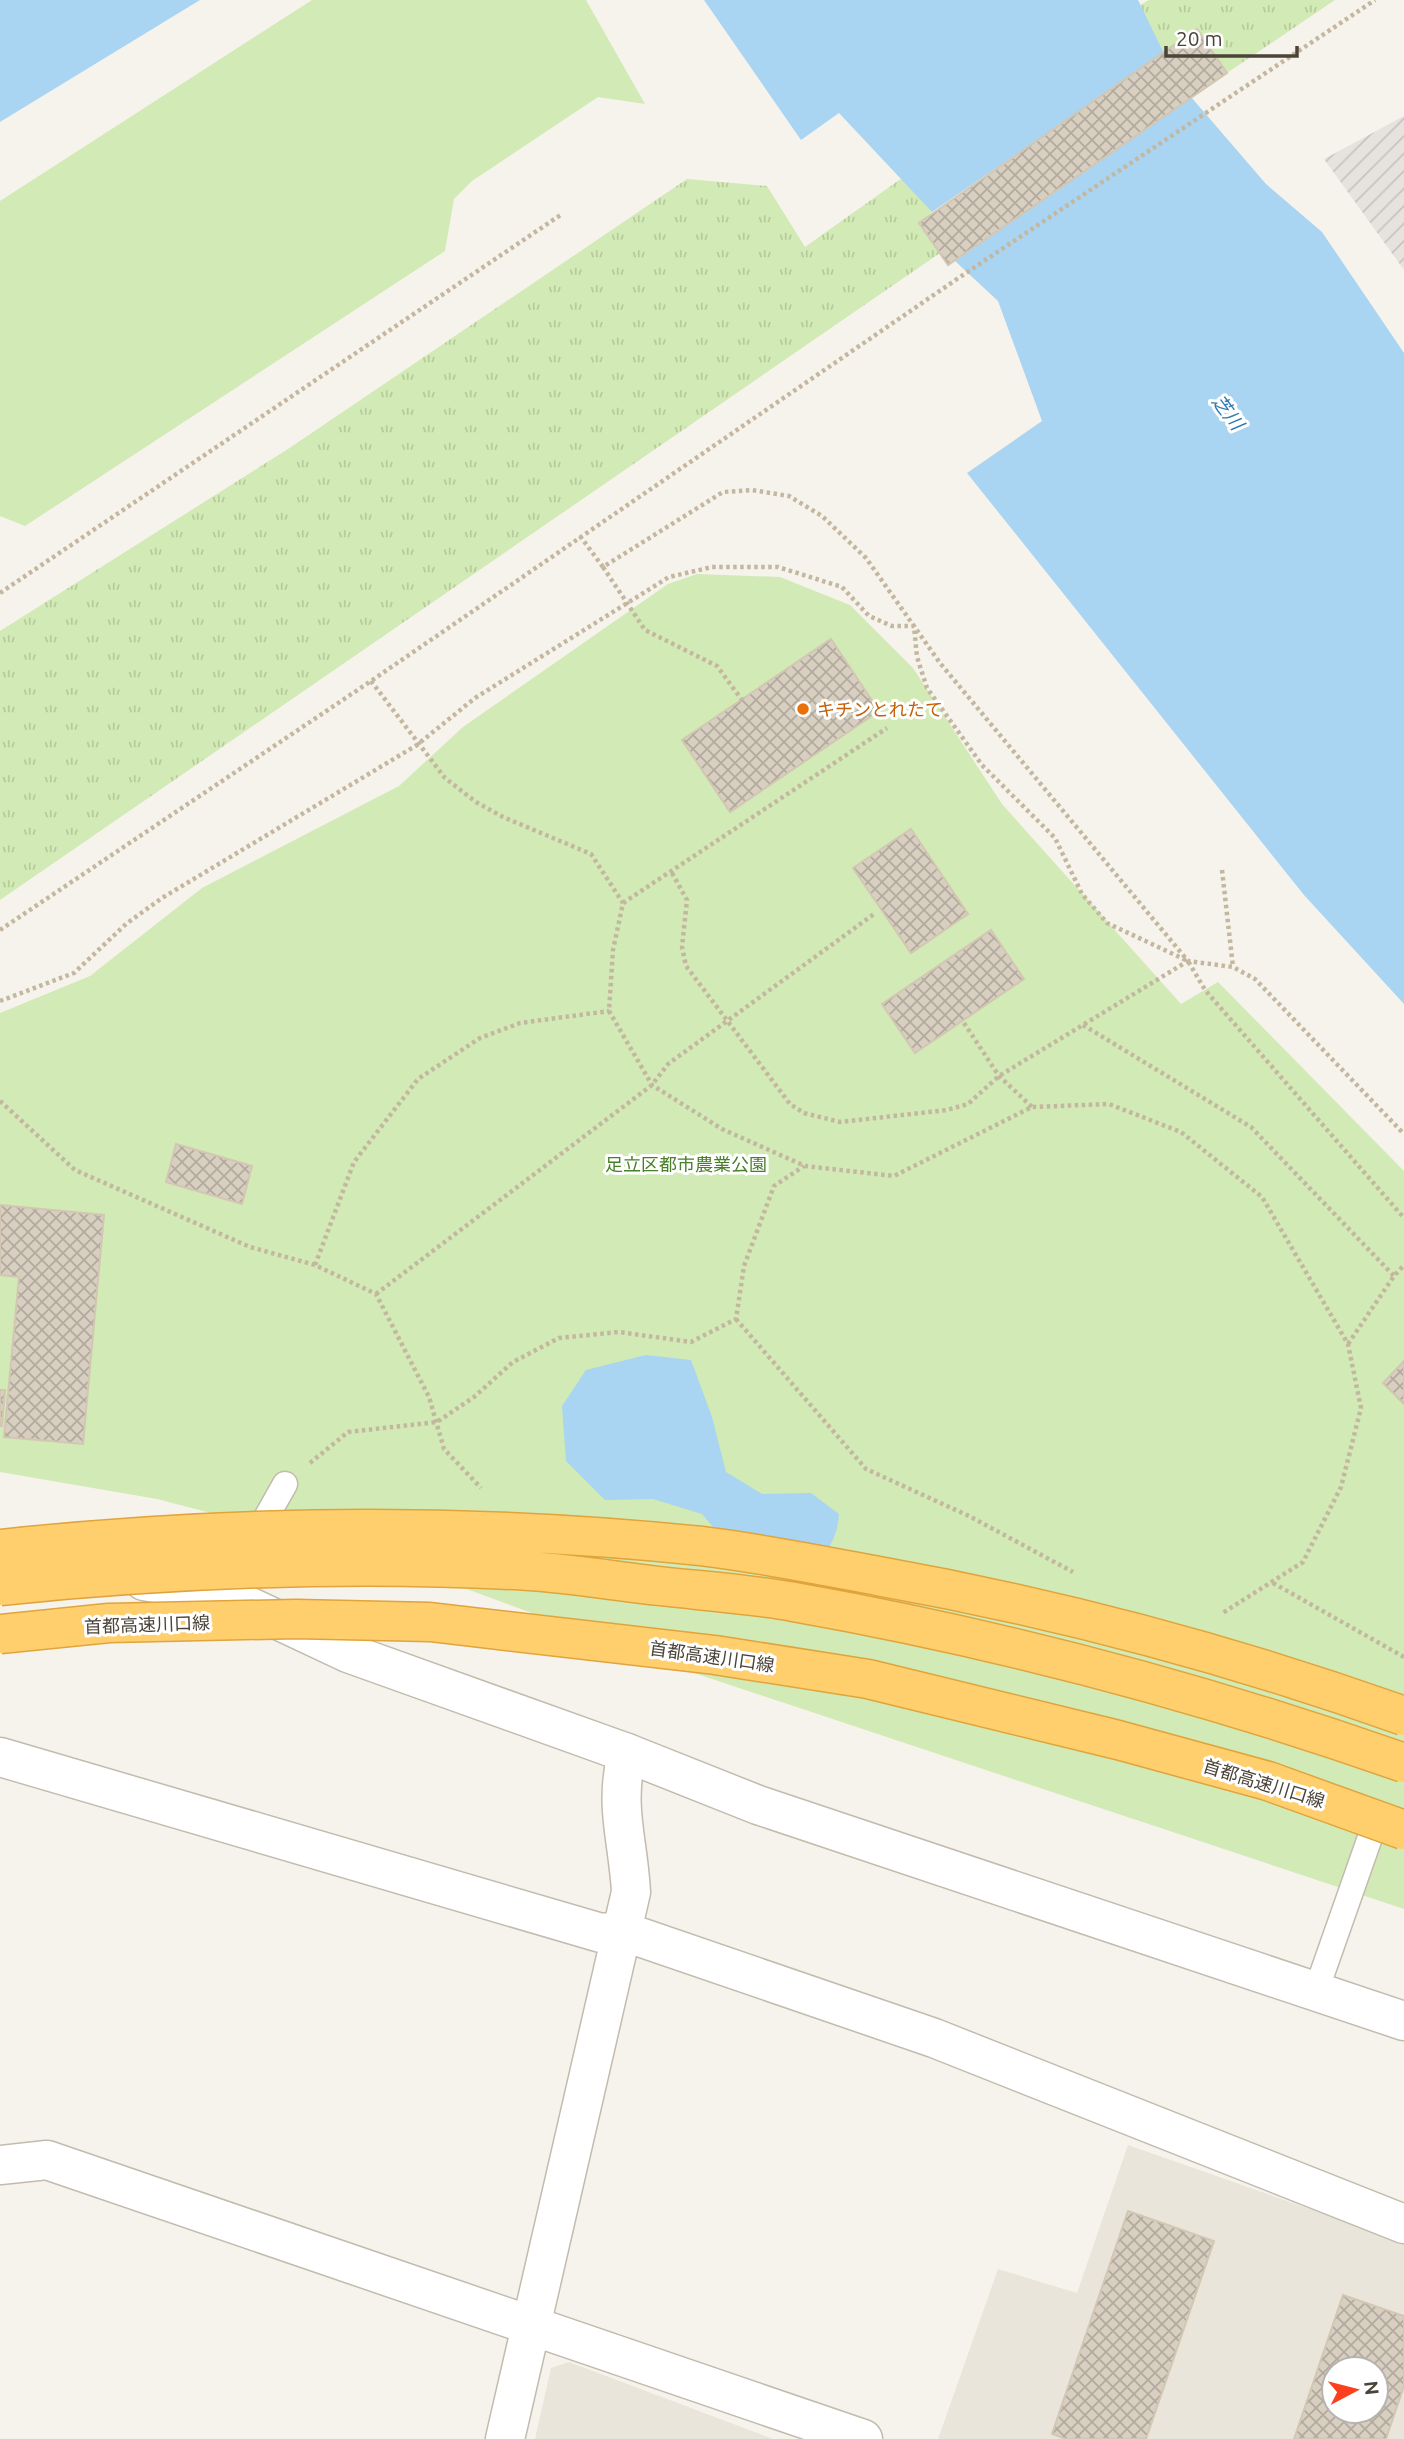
<svg xmlns="http://www.w3.org/2000/svg" width="1404" height="2439" font-family="Ubuntu,'Noto Sans JP',sans-serif">
  <defs>
    <pattern id="industrial-furrows" width="10" height="10" patternUnits="userSpaceOnUse" patternTransform="scale(1.75)"><rect width="10" height="10" fill="#e6e2dd"/><path d="M-1 1l2-2M0 10L10 0M9 11l2-2" fill="none" stroke="#c7c3be"/></pattern>
    <pattern id="grass-tufts" width="24" height="20" patternUnits="userSpaceOnUse" patternTransform="scale(1.75)"><rect width="24" height="20" fill="#d2eab5"/><path d="M3 7l-1-3M5 7V3M7 7l1-3M15 17l-1-3M17 17v-4M19 17l1-3" fill="none" stroke="#b6ca9c"/></pattern>
    <pattern id="building-cross-hatch" width="8" height="8" patternUnits="userSpaceOnUse" patternTransform="scale(1.75)"><rect width="8" height="8" fill="#d8cfc1"/><path d="M0 0l8 8M0 8l8-8" fill="none" stroke="#b1aa9e"/></pattern>
  </defs>
  <rect width="100%" height="100%" fill="#f6f3ec"/>
  <path fill="#eae5da" fill-rule="evenodd" d="M1128,2145L1404,2242V2439H938L998,2269L1077,2293ZM1334,2369H1376V2411H1334Z
    M569,2362L773,2439H535L551,2368Z"/>
  <path fill="url(#industrial-furrows)" d="M1404,116V270L1324,159Z"/>
  <path fill="url(#grass-tufts)" d="M1149,0H1335L1227,73L1197,29L1164,53L1140,5Z
    M902,178L932,212L919,223L940,253L0,900V631L288,449L687,179L767,186L805,247Z"/>
  <path fill="#d2eab5" d="M312,0H586L645,104L598,97L472,181L454,199L445,251L25,526L0,516V201Z
    M697,574L780,577L850,605L913,668L1002,804L1181,1004L1218,982L1404,1171V1909L697,1674L383,1558L157,1499L0,1472V1013L90,976L202,888L399,786L463,727L668,584Z"/>
  <path fill="#a9d4f2" d="M0,0H200L0,122Z
    M704,0H1138L1164,53L932,212L839,113L801,140Z
    M1191,97L1266,184L1322,232L1404,353V1004L1304,895L967,473L1042,421L998,301L955,261Z
    M646,1355L691,1360L712,1417L726,1472L762,1494L811,1493L839,1514C837,1544 821,1561 800,1582L750,1570L702,1514L653,1499L605,1500L566,1461L562,1406L586,1370Z"/>
  <path fill="url(#building-cross-hatch)" stroke="#d3c7b4" stroke-width="2" fill-rule="evenodd" d="M1197,29L1227,73L948,265L919,223Z
    M831,639L879,711L730,812L682,740Z
    M911,829L968,914L911,953L853,868Z
    M991,930L1024,979L915,1053L882,1004Z
    M176,1144L252,1166L242,1204L166,1182Z
    M0,1205L104,1215L83,1444L4,1437L19,1277L0,1275Z
    M1404,1361V1404L1383,1383Z
    M0,1390H5L2,1426H0Z
    M1128,2211L1214,2241L1146,2439H1066L1052,2434Z
    M1343,2295L1404,2316V2386L1386,2439H1294ZM1334,2369H1376V2411H1334Z"/>
  <g fill="none" stroke-linecap="round" stroke-linejoin="round">
    <defs>
      <path id="service" d="M254,1539L285,1484
        M1316,1991L1374,1826L1393,1832"/>
      <path id="minor" d="M0,1757L601,1933L622,1931L934,2038L1404,2224
        M0,2165L47,2160L863,2439
        M505,2439L631,1892C628,1838 614,1808 627,1753"/>
      <path id="tertiary" d="M144,1581L227,1596L348,1653L627,1753L758,1805L1404,2021"/>
    </defs>
    <use href="#service" stroke="#c2bbae" stroke-width="27"/>
    <use href="#minor" stroke="#c2bbae" stroke-width="41"/>
    <use href="#tertiary" stroke="#c2bbae" stroke-width="41"/>
    <path stroke="#c4b79f" stroke-width="4.5" stroke-dasharray="3.5 3.5" stroke-linecap="butt" d="M580,536L603,567L723,492L752,490L789,496L822,516L866,558L940,663L1188,961L1233,967L1255,979L1404,1134
      M603,567L645,630L717,666L742,700
      M0,593L562,214
      M371,681L445,778L476,802L503,817L591,854L623,903L613,950L609,1011L652,1085L722,1129L805,1166L894,1176L1032,1107L1109,1104L1181,1132L1262,1197L1348,1344L1361,1408L1341,1487L1303,1562L1221,1614
      M1222,870L1233,967
      M672,873L687,900L682,947L686,966L790,1104L804,1113L840,1122L947,1110L968,1104L999,1076L1188,961
      M623,903L887,728
      M0,930L371,681L957,279L1375,0
      M0,1001L74,973L126,924L162,898L417,745L475,698L669,577L712,567H778L842,587L869,616L892,626H914L917,657L927,688L982,765L1055,838L1082,894L1107,923L1188,961L1205,990L1404,1218
      M964,1023L999,1076L1032,1107
      M1083,1025L1251,1127L1394,1276
      M0,1101L75,1170L250,1247L315,1265L376,1294L429,1397L444,1449L481,1488
      M315,1265L354,1162L418,1079L480,1038L520,1023L609,1011
      M376,1294L652,1085L668,1064L874,914
      M736,1319L866,1469L969,1516L1073,1572
      M1348,1344L1394,1276L1404,1265
      M310,1463L348,1432L437,1422L474,1397L513,1362L559,1338L619,1332L691,1342L736,1319L744,1266L774,1186L804,1166
      M1273,1583L1404,1657"/>
    <use href="#service" stroke="#fff" stroke-width="24"/>
    <use href="#minor" stroke="#fff" stroke-width="38"/>
    <use href="#tertiary" stroke="#fff" stroke-width="38"/>
    <defs>
      <path id="motorway-bridge" d="M0,1549C233,1524 468,1522 701,1546C760,1553 820,1565 878,1576C1057,1608 1233,1655 1404,1716
        M0,1586C176,1568 353,1561 530,1571C573,1574 616,1581 659,1586C704,1591 750,1594 794,1602C1002,1639 1205,1693 1404,1763
        M0,1634L109,1623L296,1619L430,1622L715,1655L868,1679L1118,1740L1268,1781L1404,1830"/>
    </defs>
    <use href="#motorway-bridge" stroke="#e0a43c" stroke-width="41" stroke-linecap="butt"/>
    <use href="#motorway-bridge" stroke="#ffcf6e" stroke-width="38"/>
  </g>
  <circle fill="#e8710a" stroke="#fff" stroke-width="2.5" cx="803" cy="709" r="7"/>
  <g text-anchor="middle" dominant-baseline="central" stroke-width="6" stroke-linejoin="round" paint-order="stroke">
    <g font-size="18" fill="#c56008" stroke="#fff" text-anchor="start">
      <text x="817" y="709">キチンとれたて</text>
    </g>
    <g font-size="18" fill="#4a7f2a" stroke="#fff">
      <text x="686" y="1164">足立区都市農業公園</text>
    </g>
    <g font-size="18" fill="#4b4439" stroke="#fff">
      <text transform="translate(147 1624) rotate(-2)">首都高速川口線</text>
      <text transform="translate(712 1656) rotate(8)">首都高速川口線</text>
      <text transform="translate(1264 1783) rotate(17)">首都高速川口線</text>
    </g>
    <g font-size="19" font-style="italic" fill="#2e7ab2" stroke="#fff">
      <text transform="translate(1228 412) rotate(53)">芝川</text>
    </g>
  </g>
  <g transform="translate(1355 2390) rotate(83)"><circle r="33" fill="#ffffff" stroke="#b7b4b0" stroke-width="2"/>
  <path d="M0-5L12 26L0 18L-12 26Z" fill="#fc3f1d"/>
  <text y="-10" font-size="19" font-weight="bold" text-anchor="middle" fill="#4b4439">N</text>
  </g>
  <path d="M1166 46v10h131v-10" fill="none" stroke="#4b4439" stroke-width="3.5"/>
  <text x="1176" y="46" font-size="21" fill="#4b4439" stroke="#ffffff" stroke-width="5" paint-order="stroke">20 m</text>
</svg>
